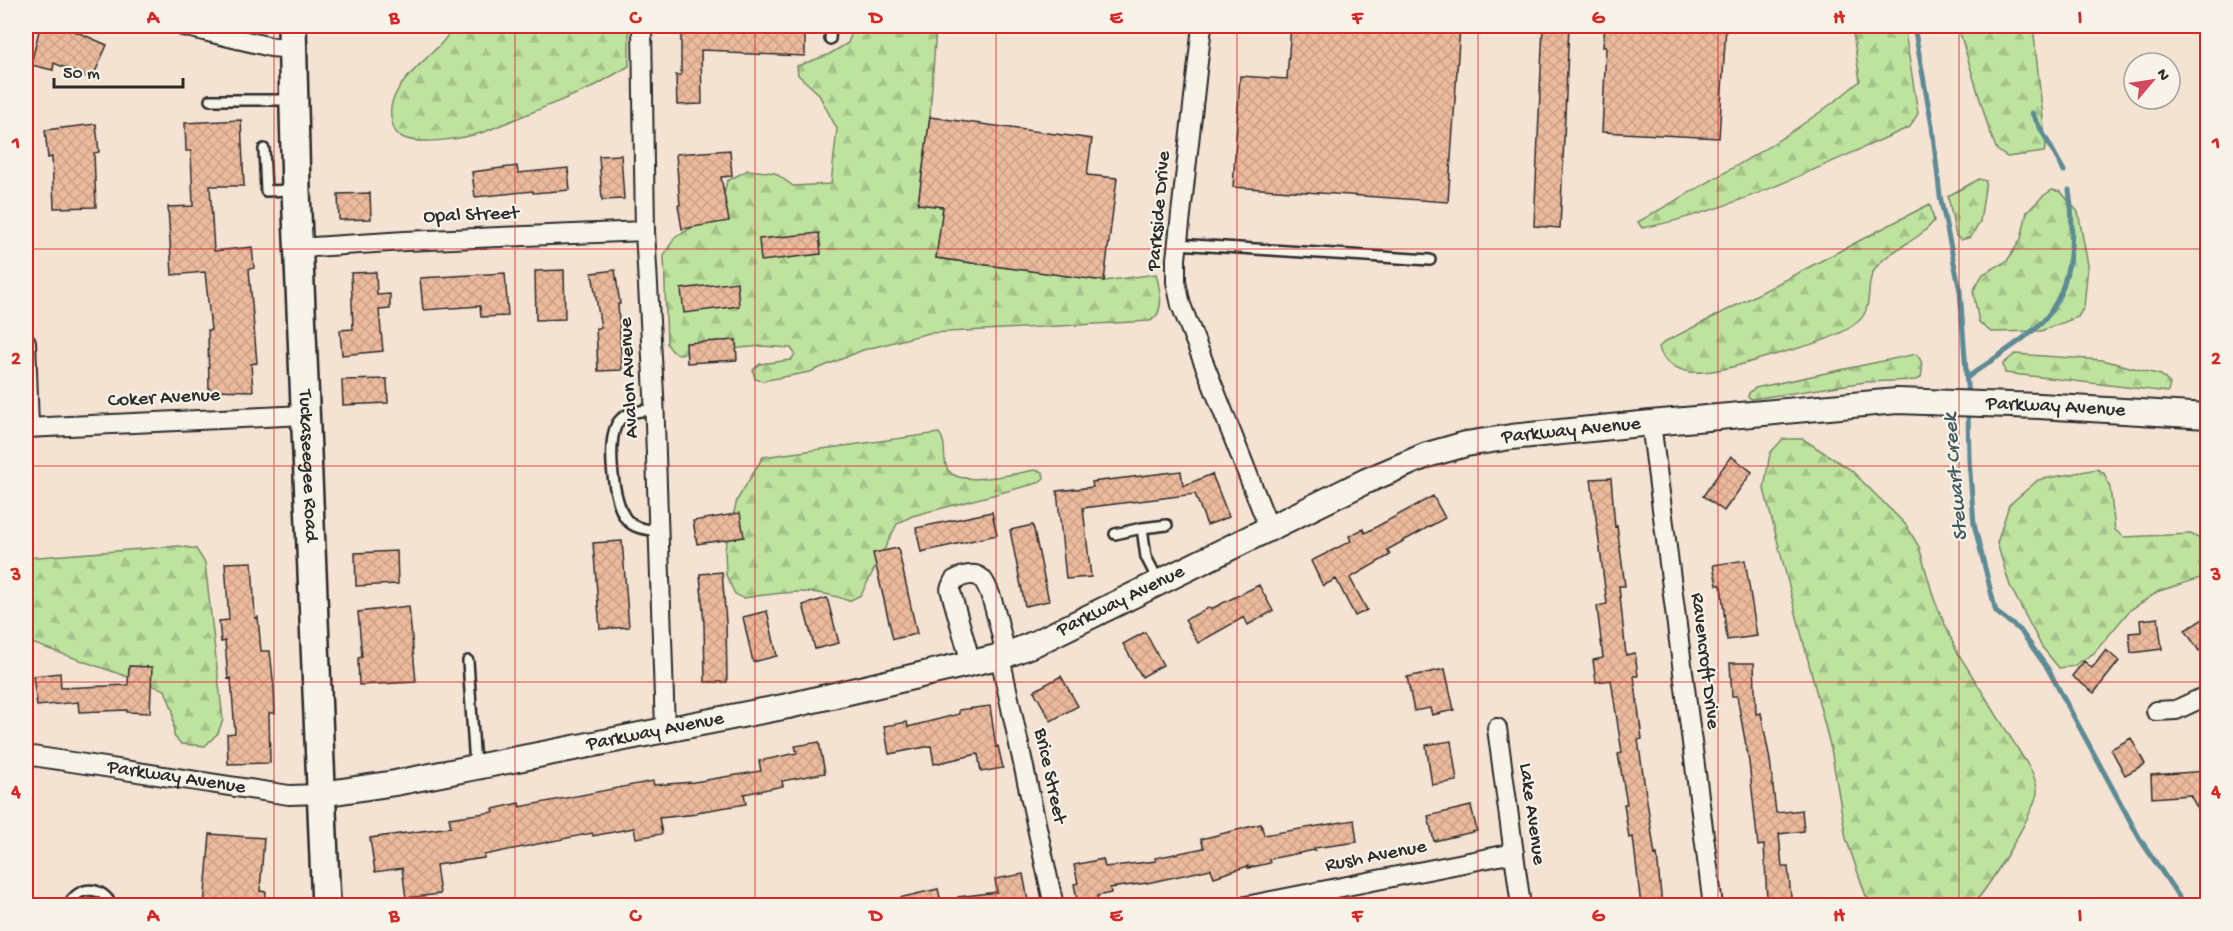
<svg xmlns="http://www.w3.org/2000/svg" width="2233" height="931" font-family="'Gochi Hand',sans-serif">
  <defs>
    <pattern id="forest-firs" width="22" height="20" patternUnits="userSpaceOnUse" patternTransform="scale(1.5)"><rect width="22" height="20" fill="#bee39e"/><path d="M5 1l3.5 6h-7zM16 11l3.5 6h-7z" fill="#a3c388"/></pattern>
    <pattern id="building-cross-hatch" width="8" height="8" patternUnits="userSpaceOnUse" patternTransform="scale(1.5)"><rect width="8" height="8" fill="#ecba9d"/><path d="M0 0l8 8M0 8l8-8" fill="none" stroke="#cba087"/></pattern>
  </defs>
  <rect width="100%" height="100%" fill="#f4e2d2"/>
  <filter id="ink" filterUnits="userSpaceOnUse"><feTurbulence type="fractalNoise" baseFrequency=".0167" numOctaves="2"/><feDisplacementMap in="SourceGraphic" scale="12" xChannelSelector="R" yChannelSelector="G"/><feConvolveMatrix kernelMatrix="1 2 1 2 8 2 1 2 1" color-interpolation-filters="sRGB"/></filter>
  <g filter="url(#ink)">
    <path fill="url(#forest-firs)" stroke="#748764" stroke-width="1.5" d="M454,26H629V66L591,88L484,132C466,138 419,146 402,137C396,134 393,128 392,122C381,84 439,56 454,26Z
      M854,26H936L930,117L918,203L943,207L936,258L1104,281L1156,274C1160,289 1166,313 1150,321L929,333L863,350L810,372L762,381L755,379L753,370L760,364L791,360L795,354L791,348L761,346L678,354L672,351L667,344L664,255L675,237L711,217L720,210L727,181L748,170L775,173L793,186L831,184L837,129L818,93L798,75L797,66L828,55L848,43Z
      M1852,26H1904L1918,113L1910,127C1825,164 1733,211 1642,228L1638,222C1714,178 1793,138 1860,81Z
      M1958,26H2033L2046,146L2044,152L2007,157L1997,150L1990,133Z
      M1979,179L1986,181L1980,222L1971,237L1961,240L1956,236L1948,196Z
      M2052,190L2061,192L2078,212L2088,265L2084,307L2078,317L2041,331L1991,332L1979,322L1973,291L1983,274L2007,261L2021,239L2027,212L2043,196Z
      M1930,204L1934,221C1919,241 1892,248 1877,266C1862,284 1877,309 1855,324C1832,341 1801,347 1774,355C1751,361 1726,371 1702,372C1685,374 1662,365 1659,347L1666,341C1755,297 1842,249 1930,204Z
      M1916,354C1923,361 1923,367 1921,377L1917,380L1865,382L1752,399L1748,397L1749,393L1755,388Z
      M2015,354L2102,360L2161,375L2170,384L2168,392L2005,373L2003,364Z
      M939,433C948,444 941,459 948,470C960,488 1016,473 1035,470L1043,472L1044,478L1038,483L912,516L897,524L861,595L849,601C814,586 779,593 743,598L735,594L726,575L725,549L737,500L763,457Z
      M1783,439H1803L1851,470L1906,525L1919,547L1934,599L1956,650L2031,770C2034,777 2038,786 2037,792C2035,812 1987,891 1972,905H1875L1866,896L1846,838L1831,749L1764,489L1770,453Z
      M2097,469L2104,473L2110,488L2115,530L2124,537L2191,534L2207,543V576L2159,591L2130,610L2094,653L2074,666L2059,668L2042,647L2010,586L1997,543L2009,505L2038,480Z
      M179,546L196,549L205,563L223,720L218,733L205,746L181,744L174,736L173,711L165,690L26,641V558Z"/>
    <g fill="none" stroke-linecap="round" stroke-linejoin="round">
      <path stroke="#5c8a95" stroke-width="5" d="M1914,26L1932,126L1940,196L1960,291L1968,398
        M2032,113L2064,171
        M1968,377C1990,361 2015,346 2036,328C2072,298 2076,234 2069,190
        M1968,410L1969,460L1974,524L1996,612L2020,630L2048,669L2140,839L2185,906"/>
    </g>
    <path fill="url(#building-cross-hatch)" stroke="#2b2b2b" stroke-width="1.5" d="M40,26H63L107,45L92,79L54,63L53,70L31,65Z
      M681,26H805V56L728,53V51L701,50L702,104L677,105L676,75H681Z
      M1291,26H1460L1448,202L1233,187L1240,76L1287,79Z
      M1543,26H1569L1560,228L1534,226Z
      M1605,26H1726L1719,138L1602,132L1606,47H1603Z
      M930,117L1092,139L1087,175L1117,178L1104,281L936,258L943,207L918,204Z
      M241,120L244,186H210L214,251L252,247L254,268L249,269L257,363L251,364L253,391L209,390L208,330H211L205,272L172,275L168,207L193,206L191,151H186L185,123Z
      M96,124L99,152L94,153L96,207L54,208L52,157L48,158L45,130Z
      M730,150L732,176L721,177L729,221L682,229L678,205H680L676,154Z
      M621,155L624,199L602,200L599,156Z
      M517,166L518,173L568,168L570,190L533,193V191L475,197L472,172Z
      M370,193L371,219L339,220L338,194Z
      M819,233L821,254L761,261L759,239Z
      M564,270L565,319L536,320L535,271Z
      M615,270L620,304H618L622,370L598,371L596,328H601L592,273Z
      M376,272L377,295L390,294V309L379,310L383,351L342,355L340,330L353,329L351,273Z
      M505,273L508,316L481,317L480,306L423,310L420,278Z
      M737,282L739,306L684,313L681,289Z
      M736,340L737,360L687,363L686,343Z
      M387,379L388,403L343,405L342,380Z
      M1731,456L1752,472L1724,511L1703,496Z
      M1181,471L1183,486L1212,474L1229,517L1207,525L1195,494L1083,508L1091,577L1066,579L1057,491L1093,487L1092,482Z
      M1611,478L1615,527L1617,526L1625,586H1619L1626,655L1635,653L1638,676H1634L1642,739L1638,740L1655,855L1657,854L1662,906H1641L1633,837L1629,838L1624,804H1627L1618,754L1622,753L1611,680L1596,682L1593,660L1603,658L1597,606L1607,604L1591,479Z
      M1433,496L1445,518L1387,550L1390,555L1350,578L1367,610L1355,616L1336,579L1323,586L1311,561L1351,541L1349,536L1363,529L1365,533Z
      M992,512L997,535L921,552L916,528Z
      M740,513L744,537L697,544L693,521Z
      M1033,525L1049,601L1025,606L1010,530Z
      M622,541L629,627L600,629L593,543Z
      M898,548L917,634L893,639L873,553Z
      M397,551L398,584L356,586L355,553Z
      M1745,560L1757,636L1727,640L1721,585H1717L1713,565Z
      M252,562L255,618L258,617L261,651H270L274,688L275,713H269L270,763L228,764L227,734L235,733L231,678L228,679L225,641L221,642L219,621L229,620L225,563Z
      M722,572L726,622L727,682H705L704,624L700,574Z
      M1259,585L1273,611L1248,625L1244,617L1198,643L1185,620L1210,607L1211,609Z
      M827,598L839,643L815,649L803,605Z
      M409,606L416,682L359,685L358,658L362,657L358,612Z
      M767,611L777,656L753,662L743,617Z
      M2208,616V645L2199,651L2185,630Z
      M2158,618L2162,649L2131,653L2129,633L2141,632L2140,620Z
      M1145,632L1163,665L1142,677L1123,644Z
      M2106,650L2119,661L2094,693L2072,676L2084,661L2092,668Z
      M1730,663H1754L1756,714L1761,713L1770,760L1776,813L1802,810L1804,831L1779,834L1782,867H1788L1791,897L1767,899L1764,845L1758,846L1749,762L1737,696H1732Z
      M129,666L152,667L150,713L127,712V710L79,712L78,702L37,706L33,676L60,673L61,688L128,685Z
      M1445,669L1454,710L1432,715L1430,708L1414,711L1407,677Z
      M1061,676L1078,706L1051,721L1034,691Z
      M990,706L996,747L998,746L1003,768L981,772L978,754L934,764L931,746L889,754L884,726L907,722L908,727L959,714V710Z
      M2131,738L2145,764L2125,775L2111,749Z
      M1451,741L1457,781L1432,785L1426,745Z
      M819,742L825,773L782,781L783,786L744,794L746,804L697,812V814L659,818L662,834L636,838L634,828L593,836L592,833L484,855V858L436,865L440,894L406,898L402,868L375,872L370,838L451,827L449,818L494,812L493,809L519,803L520,807L653,781L654,785L694,782L761,771L759,761L797,753L795,746Z
      M2208,771V827L2190,795L2152,798L2151,775Z
      M1471,806L1477,831L1434,841L1428,816Z
      M1354,820L1357,842L1314,848L1315,850L1269,859L1270,863L1248,868V866L1214,877L1211,869L1147,883L1110,888L1111,893L1097,896L1098,900L1078,904L1074,884L1078,883L1074,865L1103,859L1105,867L1156,861L1155,858L1204,848L1201,839L1261,824L1264,835Z
      M210,834L264,838L260,891L266,892L265,906H204Z
      M1023,874L1029,906H959L958,897L997,892L995,879Z
      M938,889L942,906H890V900Z"/>
    <g fill="none" stroke-linecap="round" stroke-linejoin="round">
      <defs>
        <path id="service" d="M830,39L831,26
          M210,100H291
          M264,149L266,191L293,190
          M1177,244L1430,260
          M654,409C643,411 627,411 619,421C605,437 613,505 627,520C635,529 646,529 657,531
          M1142,528L1167,525
          M1115,534L1142,528L1146,557L1159,582
          M468,661L475,766
          M68,906C78,885 102,885 112,906"/>
        <g id="minor">
          <path d="M183,26L271,47L293,49"/>
          <path d="M642,26L645,231L654,394L665,729"/>
          <path d="M1202,26L1176,259V282L1181,305L1269,528"/>
          <path d="M298,248L405,241L645,231"/>
          <path d="M26,342L29,427"/>
          <path d="M1651,423L1713,906"/>
          <path d="M26,428L305,415"/>
          <path d="M1000,657L1054,906"/>
          <path d="M971,663L950,589L954,580C962,576 974,572 981,578C992,587 1002,639 1006,655"/>
          <path d="M2156,711L2176,710L2208,695"/>
          <path d="M1497,728L1521,906"/>
          <path id="s1" d="M26,755L289,795L322,794"/>
          <path d="M1246,906L1514,853"/>
        </g>
        <g id="tertiary">
          <path id="s2" d="M322,794L395,783L788,706L1006,655L1036,643L1366,481L1427,455L1466,444L1511,437L1651,423L1897,401L2039,406L2208,416"/>
        </g>
        <g id="secondary">
          <path id="s3" d="M292,26L296,190L326,906"/>
        </g>
      </defs>
      <use href="#service" stroke="#2b2b2b" stroke-width="14"/>
      <use href="#minor" stroke="#2b2b2b" stroke-width="22"/>
      <use href="#tertiary" stroke="#2b2b2b" stroke-width="28"/>
      <use href="#secondary" stroke="#2b2b2b" stroke-width="32"/>
      <use href="#service" stroke="#f7f3e8" stroke-width="9"/>
      <use href="#minor" stroke="#f7f3e8" stroke-width="18"/>
      <use href="#tertiary" stroke="#f7f3e8" stroke-width="24"/>
      <use href="#secondary" stroke="#f7f3e8" stroke-width="27"/>
    </g>
  </g>
  <path fill="none" stroke="#d62828" stroke-width="1.5" stroke-opacity="0.55" d="M274,26V906M515,26V906M755,26V906M996,26V906M1237,26V906M1478,26V906M1718,26V906M1959,26V906M26,249H2208M26,466H2208M26,682H2208"/>
  <g text-anchor="middle" dominant-baseline="central" stroke-width="4.5" stroke-linejoin="round" paint-order="stroke">
    <g font-size="20" fill="#2b2b2b" stroke="#f7f3e8">
      <text transform="translate(1160 211) rotate(-85)">Parkside Drive</text>
      <text transform="translate(471 216) rotate(-2)">Opal Street</text>
      <text transform="translate(630 378) rotate(-93)">Avalon Avenue</text>
      <text transform="translate(164 399) rotate(-3)">Coker Avenue</text>
      <text stroke="none"><textPath href="#s2" startOffset="1797">Parkway Avenue</textPath></text>
      <text stroke="none"><textPath href="#s2" startOffset="1311">Parkway Avenue</textPath></text>
      <text stroke="none"><textPath href="#s3" startOffset="440">Tuckaseegee Road</textPath></text>
      <text stroke="none"><textPath href="#s2" startOffset="825">Parkway Avenue</textPath></text>
      <text transform="translate(1704 661) rotate(83)">Ravencroft Drive</text>
      <text stroke="none"><textPath href="#s2" startOffset="339">Parkway Avenue</textPath></text>
      <text transform="translate(1049 776) rotate(78)">Brice Street</text>
      <text stroke="none"><textPath href="#s1" startOffset="152">Parkway Avenue</textPath></text>
      <text transform="translate(1531 814) rotate(82)">Lake Avenue</text>
      <text transform="translate(1376 857) rotate(-11)">Rush Avenue</text>
    </g>
    <g font-size="21" font-style="italic" fill="#435a60" stroke="#f7f3e8">
      <text transform="translate(1957 477) rotate(-95)">Stewart Creek</text>
    </g>
  </g>
  <rect width="2233" height="931" fill="none" stroke="#f7f3e8" stroke-width="66"/>
  <g transform="translate(2152 81) rotate(61)"><circle r="28" fill="#f7f3e8" stroke="#a5a39c" stroke-width="1.5"/>
  <path d="M0-4.5L10 22L0 15L-10 22Z" fill="#d1495b"/>
  <text y="-9" font-size="16" font-weight="bold" text-anchor="middle" fill="#2b2b2b">N</text>
  </g>
  <path d="M54 78v9h129v-9" fill="none" stroke="#2b2b2b" stroke-width="3"/>
  <text x="63" y="78" font-size="18" fill="#2b2b2b" stroke="#f7f3e8" stroke-width="4.5" paint-order="stroke">50 m</text>
  <rect x="33" y="33" width="2167" height="865" fill="none" stroke="#d62828" stroke-width="2"/>
  <g font-size="20" text-anchor="middle" font-weight="bold" fill="#d62828">
    <text x="153" y="23">A</text>
    <text x="394" y="23">B</text>
    <text x="635" y="23">C</text>
    <text x="876" y="23">D</text>
    <text x="1116" y="23">E</text>
    <text x="1357" y="23">F</text>
    <text x="1598" y="23">G</text>
    <text x="1839" y="23">H</text>
    <text x="2080" y="23">I</text>
    <text x="16" y="148">1</text>
    <text x="2216" y="148">1</text>
    <text x="16" y="364">2</text>
    <text x="2216" y="364">2</text>
    <text x="16" y="580">3</text>
    <text x="2216" y="580">3</text>
    <text x="16" y="797">4</text>
    <text x="2216" y="797">4</text>
    <text x="153" y="921">A</text>
    <text x="394" y="921">B</text>
    <text x="635" y="921">C</text>
    <text x="876" y="921">D</text>
    <text x="1116" y="921">E</text>
    <text x="1357" y="921">F</text>
    <text x="1598" y="921">G</text>
    <text x="1839" y="921">H</text>
    <text x="2080" y="921">I</text>
  </g>
</svg>
